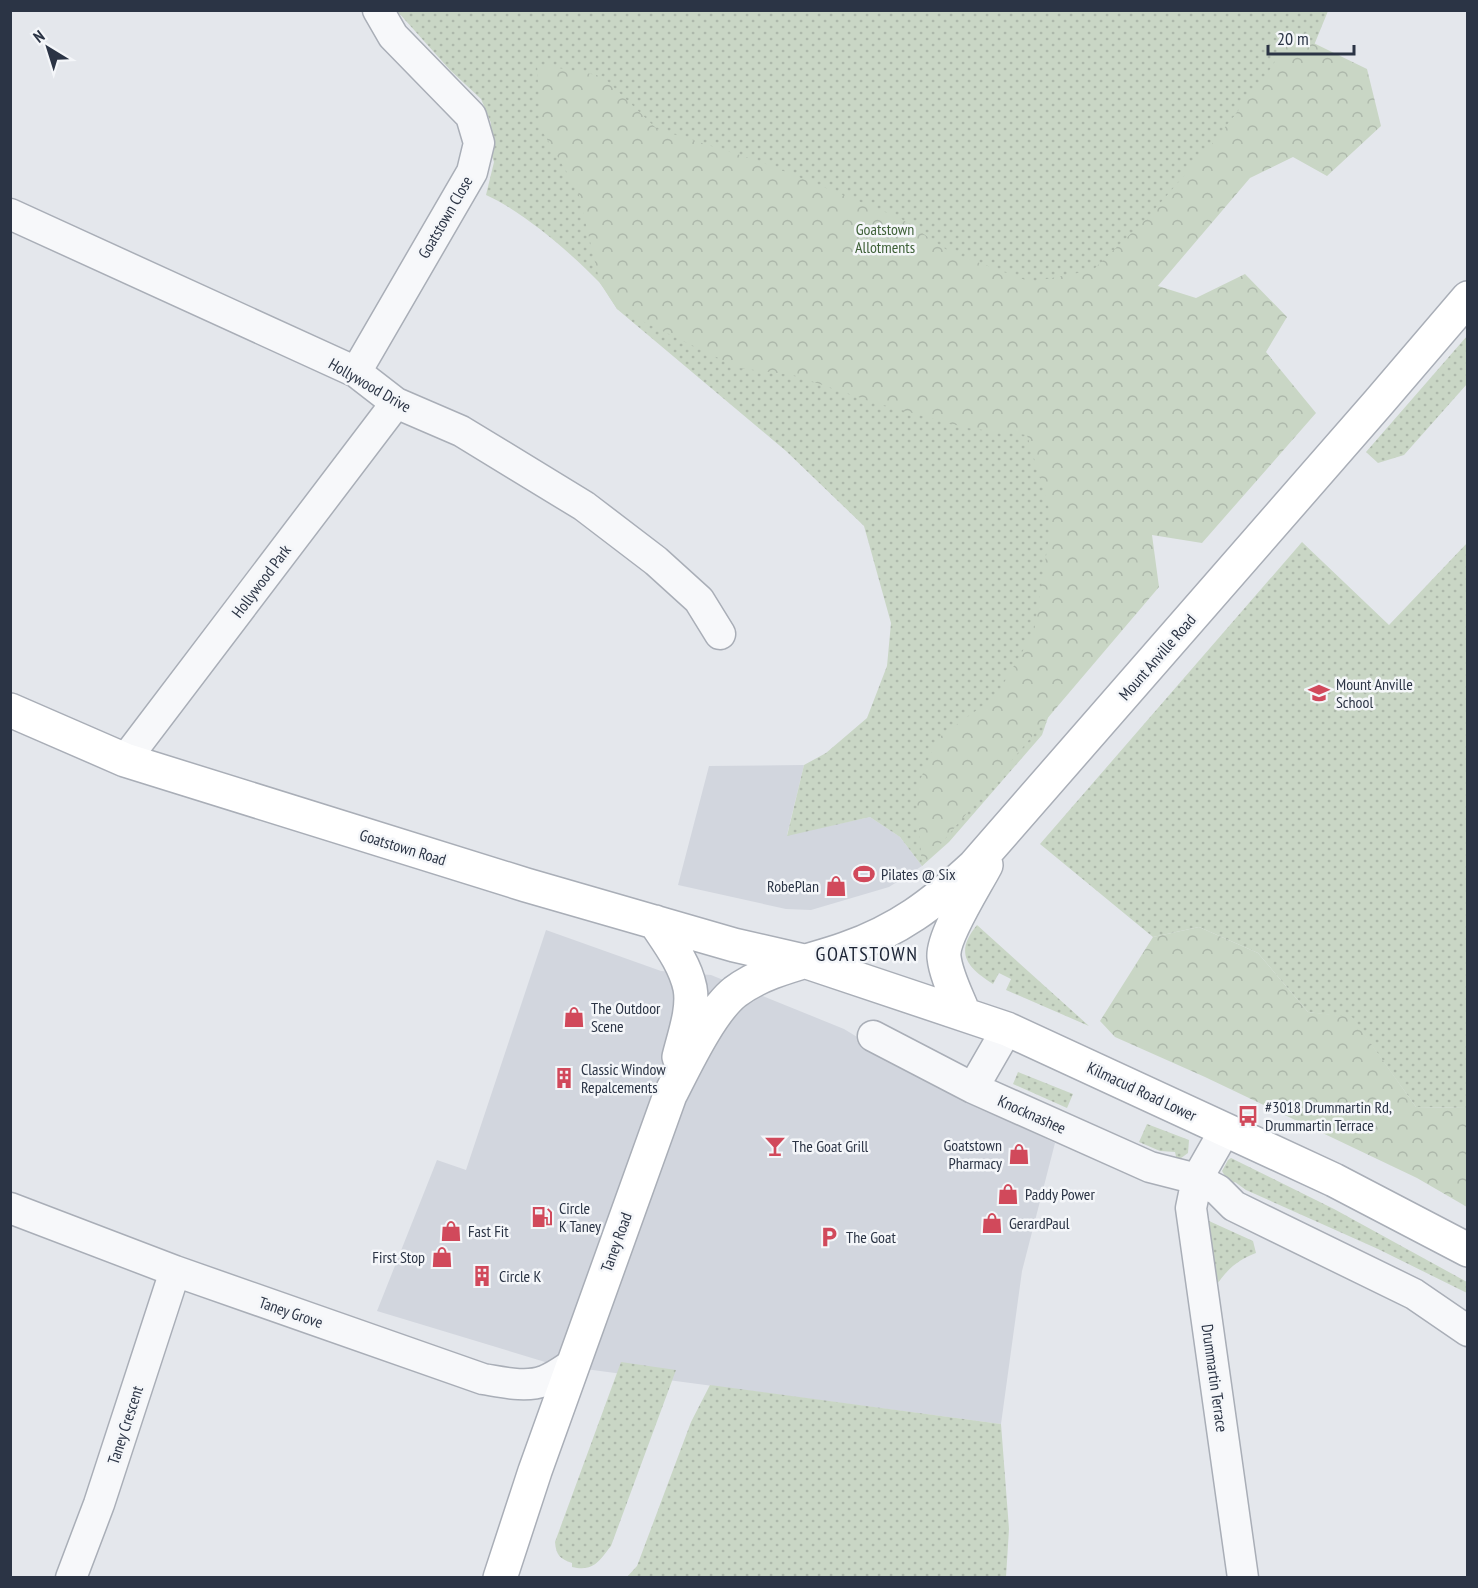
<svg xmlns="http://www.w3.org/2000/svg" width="1478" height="1588" font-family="'PT Sans Narrow',sans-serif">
  <defs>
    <pattern id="grass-dots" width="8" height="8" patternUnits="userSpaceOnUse" patternTransform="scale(1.5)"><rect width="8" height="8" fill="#c9d6c5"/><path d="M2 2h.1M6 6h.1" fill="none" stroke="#adb8ab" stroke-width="1.8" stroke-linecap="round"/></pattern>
    <pattern id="forest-crowns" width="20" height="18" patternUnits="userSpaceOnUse" patternTransform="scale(1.5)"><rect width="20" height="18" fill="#c9d6c5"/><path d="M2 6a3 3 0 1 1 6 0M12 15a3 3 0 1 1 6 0" fill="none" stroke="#adb8ab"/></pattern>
  </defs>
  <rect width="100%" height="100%" fill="#e4e7ec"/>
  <path fill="#d2d6de" d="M804,765L787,835L870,817L900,837L922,866L889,887L811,910L786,909L678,885L709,766Z
    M546,930L661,971L711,975L844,1029L948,1092L1055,1143L1022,1271L1001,1424L555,1365L377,1311L437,1160L466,1170Z"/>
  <path fill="url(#grass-dots)" d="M397,11H1328L1310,55L1100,312L1101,563L1042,735L949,842L922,866L900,837L870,817L787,836L804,765L826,753L867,718L887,666L891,623L864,526L786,451L617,309C611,300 606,290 599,282C571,253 522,211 486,195L494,162L490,151L491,123L481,99L450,70Z
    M1467,336V384L1404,455L1378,463L1366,452Z
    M1302,542L1389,625L1467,543V1108L1416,1107L1352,1018L1308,1012L1258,953L1199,927L1153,937L1040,844Z
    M977,925L1089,1026L1006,990L1011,979L999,973L993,984C967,967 954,953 977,925Z
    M1018,1072L1073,1094L1067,1108L1013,1084Z
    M1147,1124L1189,1140L1188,1153L1177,1161L1175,1152L1160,1151L1139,1142Z
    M1231,1158L1334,1209L1467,1282V1293L1378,1249L1246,1190L1235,1182L1230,1185L1222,1171L1228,1160Z
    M1198,1216L1253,1241L1256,1253C1237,1260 1225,1271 1214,1289Z
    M621,1362L676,1370L611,1546C599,1561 594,1572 572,1567V1563C560,1559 556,1555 555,1542Z
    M710,1385L1001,1424L1009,1529L1006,1577H627L637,1566L691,1422Z"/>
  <path fill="url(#forest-crowns)" d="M1293,33L1367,69L1381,126L1327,176L1293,157L1250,178L1158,286L1196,298L1245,274L1287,317L1266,352L1316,413L1202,543L1152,535L1159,587L922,866L916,790L937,739L996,696L1034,632L1052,518L1027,435L967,428L876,403L793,375L739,368L617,309L600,283L578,191L541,129L537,64L602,76L657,129L759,161L900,218L950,252L1031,282L1093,270L1147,218L1211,145L1267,74Z
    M1199,927L1258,953L1308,1012L1352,1017L1416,1107L1467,1108V1207L1417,1178L1205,1077L1115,1037L1100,1021L1153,937Z"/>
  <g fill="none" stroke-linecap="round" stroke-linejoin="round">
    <defs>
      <path id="street" d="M10,214L356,372L396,403L461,431L584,506L656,561L699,600L720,634
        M356,372L472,172L479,143L471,116L393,36L378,10
        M125,760L396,403
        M873,1036L973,1088L1150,1167L1197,1179L1218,1190L1234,1206L1414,1294L1468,1331
        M973,1088L1007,1029
        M1225,1130L1197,1179L1191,1208L1243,1578
        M10,1208L175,1271L483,1379C502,1382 526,1388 544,1381C555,1377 564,1370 573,1364
        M71,1578L99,1504L175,1271"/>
      <path id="secondary" d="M10,710L125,760L526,885L734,945L804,961L1007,1029L1334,1180L1468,1250
        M655,922C669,943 685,964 690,988C694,1010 684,1036 679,1057
        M964,1014C957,996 946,976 944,957C942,937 975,886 986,865
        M500,1578L535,1471L670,1095C685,1066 710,1012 735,992C767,968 809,962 845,949C899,930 933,904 974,866L1379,402L1468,298"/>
    </defs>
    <use href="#street" stroke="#a9aeb7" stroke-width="33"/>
    <use href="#secondary" stroke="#a9aeb7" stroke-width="36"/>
    <use href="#street" stroke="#f7f8fa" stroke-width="30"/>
    <use href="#secondary" stroke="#fff" stroke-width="33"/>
  </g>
  <defs>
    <symbol id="school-bare" viewBox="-9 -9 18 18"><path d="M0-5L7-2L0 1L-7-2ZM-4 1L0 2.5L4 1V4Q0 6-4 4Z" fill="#d1495b" stroke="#f4f6f9" stroke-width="2.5" paint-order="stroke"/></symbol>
    <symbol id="stadium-bare" viewBox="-9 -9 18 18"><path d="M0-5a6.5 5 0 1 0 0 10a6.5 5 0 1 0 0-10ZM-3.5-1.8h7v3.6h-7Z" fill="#d1495b" stroke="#f4f6f9" stroke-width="2.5" paint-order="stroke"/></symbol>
    <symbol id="shop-bare" viewBox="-9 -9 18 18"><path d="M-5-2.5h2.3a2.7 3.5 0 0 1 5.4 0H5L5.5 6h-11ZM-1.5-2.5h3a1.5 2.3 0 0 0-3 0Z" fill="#d1495b" stroke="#f4f6f9" stroke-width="2.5" paint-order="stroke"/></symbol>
    <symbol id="building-bare" viewBox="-9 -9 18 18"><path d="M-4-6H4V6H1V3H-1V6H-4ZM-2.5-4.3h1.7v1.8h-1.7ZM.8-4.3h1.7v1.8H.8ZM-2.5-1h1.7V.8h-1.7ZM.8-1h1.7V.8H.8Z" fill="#d1495b" stroke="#f4f6f9" stroke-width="2.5" paint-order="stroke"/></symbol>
    <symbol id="bus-bare" viewBox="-9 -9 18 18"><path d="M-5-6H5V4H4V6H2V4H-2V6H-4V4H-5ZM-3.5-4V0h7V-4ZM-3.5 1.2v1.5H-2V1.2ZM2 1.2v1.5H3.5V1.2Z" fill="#d1495b" stroke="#f4f6f9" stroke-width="2.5" paint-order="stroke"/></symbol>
    <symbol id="bar-bare" viewBox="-9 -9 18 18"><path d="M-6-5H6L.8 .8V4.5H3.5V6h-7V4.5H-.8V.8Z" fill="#d1495b" stroke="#f4f6f9" stroke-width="2.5" paint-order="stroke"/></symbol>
    <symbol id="fuel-bare" viewBox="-9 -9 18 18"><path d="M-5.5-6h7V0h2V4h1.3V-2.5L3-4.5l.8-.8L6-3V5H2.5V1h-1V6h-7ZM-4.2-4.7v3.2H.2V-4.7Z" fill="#d1495b" stroke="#f4f6f9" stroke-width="2.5" paint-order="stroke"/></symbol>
    <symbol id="parking-bare" viewBox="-9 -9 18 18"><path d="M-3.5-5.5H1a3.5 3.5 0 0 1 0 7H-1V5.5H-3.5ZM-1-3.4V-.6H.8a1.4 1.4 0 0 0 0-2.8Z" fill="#d1495b" stroke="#f4f6f9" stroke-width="2.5" paint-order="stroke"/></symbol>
  </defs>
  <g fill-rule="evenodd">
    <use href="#school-bare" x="1304" y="678" width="30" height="30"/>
    <use href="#stadium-bare" x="849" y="859" width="30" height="30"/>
    <use href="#shop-bare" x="821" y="871" width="30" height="30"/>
    <use href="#shop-bare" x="559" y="1002" width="30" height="30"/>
    <use href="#building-bare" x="549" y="1063" width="30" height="30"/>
    <use href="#bus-bare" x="1233" y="1101" width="30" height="30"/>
    <use href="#bar-bare" x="760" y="1131" width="30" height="30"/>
    <use href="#shop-bare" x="1004" y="1139" width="30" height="30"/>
    <use href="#shop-bare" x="993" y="1179" width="30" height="30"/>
    <use href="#fuel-bare" x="527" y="1202" width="30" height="30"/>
    <use href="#shop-bare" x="977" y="1208" width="30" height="30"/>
    <use href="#shop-bare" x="436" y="1216" width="30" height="30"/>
    <use href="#parking-bare" x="814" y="1222" width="30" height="30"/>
    <use href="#shop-bare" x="427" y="1242" width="30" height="30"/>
    <use href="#building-bare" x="467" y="1261" width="30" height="30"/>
  </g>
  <g text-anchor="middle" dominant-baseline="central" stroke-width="5" stroke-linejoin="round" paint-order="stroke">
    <g font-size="16" fill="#2b3445" stroke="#f4f6f9">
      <text transform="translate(445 217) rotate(-60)">Goatstown Close</text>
      <text transform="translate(370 385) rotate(30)">Hollywood Drive</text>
      <text transform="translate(261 581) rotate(-53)">Hollywood Park</text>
      <text transform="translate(1157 657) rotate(-49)">Mount Anville Road</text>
      <text transform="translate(403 847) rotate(17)">Goatstown Road</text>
      <text transform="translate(1142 1091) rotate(25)">Kilmacud Road Lower</text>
      <text transform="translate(1032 1114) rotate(24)">Knocknashee</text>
      <text transform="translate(616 1242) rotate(-70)">Taney Road</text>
      <text transform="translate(291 1312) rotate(19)">Taney Grove</text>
      <text transform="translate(1215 1378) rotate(82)">Drummartin Terrace</text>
      <text transform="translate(125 1425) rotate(-72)">Taney Crescent</text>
    </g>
    <g font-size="16" fill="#3f6138" stroke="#f4f6f9">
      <text x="885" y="229">Goatstown<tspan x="885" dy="18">Allotments</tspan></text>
    </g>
    <g font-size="16" fill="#2b3445" stroke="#f4f6f9" text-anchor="start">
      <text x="1336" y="684">Mount Anville<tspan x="1336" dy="18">School</tspan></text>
      <text x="881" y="874">Pilates @ Six</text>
      <text x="819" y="886" text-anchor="end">RobePlan</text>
      <text x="591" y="1008">The Outdoor<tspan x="591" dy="18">Scene</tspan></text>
      <text x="581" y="1069">Classic Window<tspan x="581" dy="18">Repalcements</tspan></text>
      <text x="1265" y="1107">#3018 Drummartin Rd,<tspan x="1265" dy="18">Drummartin Terrace</tspan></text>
      <text x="1002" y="1145" text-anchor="end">Goatstown<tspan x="1002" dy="18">Pharmacy</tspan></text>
      <text x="792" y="1146">The Goat Grill</text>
      <text x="1025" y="1194">Paddy Power</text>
      <text x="559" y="1208">Circle<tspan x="559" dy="18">K Taney</tspan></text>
      <text x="1009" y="1223">GerardPaul</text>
      <text x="468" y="1231">Fast Fit</text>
      <text x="846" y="1237">The Goat</text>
      <text x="425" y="1257" text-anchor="end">First Stop</text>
      <text x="499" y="1276">Circle K</text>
    </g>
    <g font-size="20" letter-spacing="1.5" fill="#1d2536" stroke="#f4f6f9">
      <text x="867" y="954">GOATSTOWN</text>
    </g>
  </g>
  <rect width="1478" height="1588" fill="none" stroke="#2b3445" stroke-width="24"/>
  <g transform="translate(48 48) rotate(322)" stroke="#f4f6f9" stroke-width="4.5" paint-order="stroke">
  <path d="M0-4.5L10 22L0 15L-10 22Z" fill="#2b3445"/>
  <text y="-9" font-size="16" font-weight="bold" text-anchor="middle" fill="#2b3445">N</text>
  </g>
  <path d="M1268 45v9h86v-9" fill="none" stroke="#2b3445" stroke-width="3"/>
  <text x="1277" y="45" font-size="18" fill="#2b3445" stroke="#f4f6f9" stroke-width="4.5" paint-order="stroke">20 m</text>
</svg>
